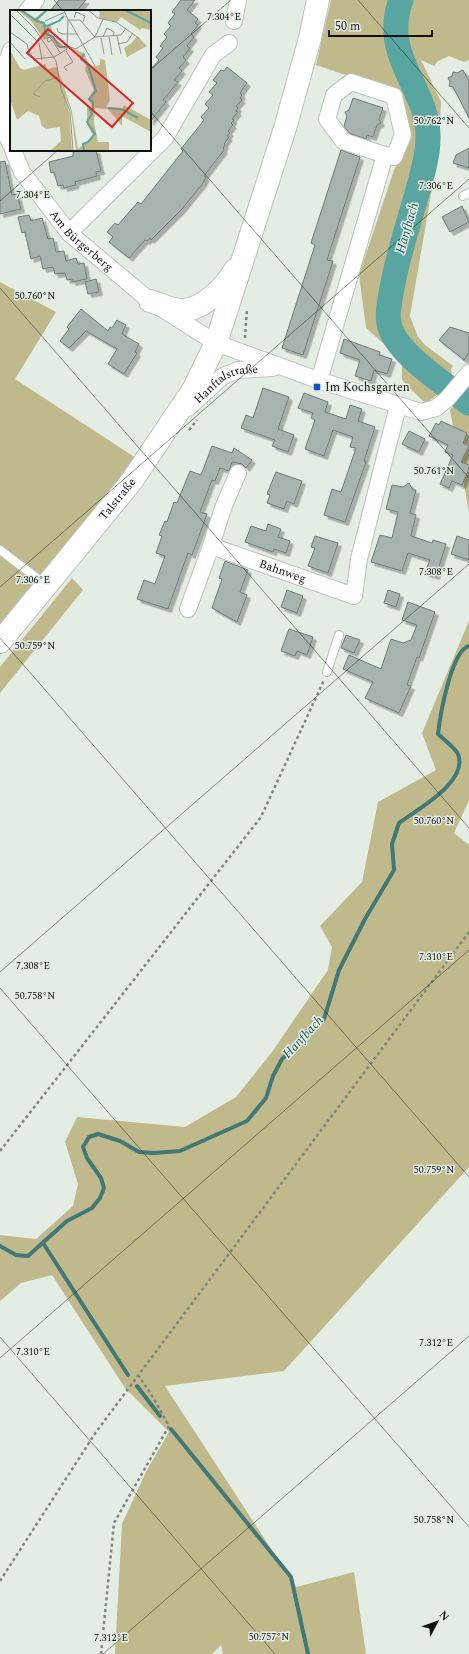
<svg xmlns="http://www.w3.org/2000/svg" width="469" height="1654" font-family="Spectral,serif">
  <defs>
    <filter id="shadow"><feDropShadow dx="3.5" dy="3.5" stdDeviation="0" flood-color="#0004"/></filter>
  </defs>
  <rect width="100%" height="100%" fill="#e4ede4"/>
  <path fill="#bfb98c" d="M331,0H469V60L464,62L449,56L438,61L434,66L421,60L441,102L439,148L410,316L418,337L425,345L453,366L451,369L453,379L444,389L426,404L402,380V360L366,328L359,275L394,170L409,141L402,94L316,65Z
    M0,282L56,312L15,379L136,458L0,624Z
    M464,393L469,398V512L450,410Z
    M72,578L83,590L0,693V667Z
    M469,621V800L454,833L469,845V1167L284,1371L165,1386L296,1587L354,1572L366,1654H223L221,1645L212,1654H115L122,1524L146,1472L169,1432L125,1388L52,1275L21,1283L0,1301V1235L36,1239L73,1206L78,1184L65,1142L77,1117L185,1127L236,1097L272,1052L328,970L332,947L320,926L362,882L378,802L436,770L422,733Z"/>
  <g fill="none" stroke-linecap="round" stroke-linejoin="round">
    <path stroke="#427976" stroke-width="4" d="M43,1243L128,1375
      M0,1246L16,1255L28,1256L67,1221L92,1208L100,1198L104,1188L101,1178L87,1158L83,1147L89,1137L98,1134L120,1141L139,1152L154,1153L180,1151L247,1121L266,1098L273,1076L282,1059L324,1019L339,970L365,919L394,870L392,844L399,823C416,810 469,782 458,754C453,746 444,740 438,734C440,716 451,651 469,646
      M137,1386L160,1416
      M171,1429L291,1577L308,1654"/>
    <path stroke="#58a5a2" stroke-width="25" d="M401,0C380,57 429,88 428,138C428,158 421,178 416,197C407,229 396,261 391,294C389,306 386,318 391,330C400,355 447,386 469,403"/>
  </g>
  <path fill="#a6b3ae" stroke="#707b77" filter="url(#shadow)" d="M59,0H86L77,11H50Z
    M181,0H195L187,10L198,19L195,23L198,25L191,34L194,37L187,46L190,48L183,57L186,60L179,68L182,71L174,80L178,82L163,100L166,102L150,122V70L159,60L156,57L163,48L160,46L167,37L164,34L171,26L168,23L175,14L172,12Z
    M227,67L247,83L240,93L242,95L240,98L242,100L236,106L238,108L236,111L238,112L232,119L234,120L231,123L233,125L228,131L230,133L227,136L229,137L224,144L225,145L223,148L224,150L204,176L206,177L203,183L182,209L151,240L150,238L147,241L145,240L129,258L109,242L113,237L107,232L115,223L118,225L138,202L141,204L183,151L181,149L204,120L201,117L209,108L205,104L213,95L209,92L217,83L213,80L221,70L224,71Z
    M463,70L469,81V118L453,87L449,86L450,82L448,78L452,76L453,72L457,73Z
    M353,98L383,108L379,119L381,123L377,125L373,137L367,135L366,139L349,133L344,126L347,116L345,112L349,110Z
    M469,148V168L453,163L456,155Z
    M81,150H96L101,171L96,172L97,176L75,182L76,185L64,188L63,185L58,186L54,172L51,173L49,162L73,156V152Z
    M341,150L360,157L327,260L333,261L303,355L282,348L315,245L311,243Z
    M5,161L12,195L17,194L21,209L0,214V162Z
    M462,206L469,222L450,232L442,217Z
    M29,215L31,221L42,218L48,239L53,238L56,252L64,251L66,261L76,258L78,264L84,263L87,279L72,282V279L67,280L65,273L55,274L53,267L43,269L40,256L31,259L25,232L22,233L18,217Z
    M96,279L99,292L88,294L85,282Z
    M81,309L108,331L110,327L112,328L117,320L126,325L122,334L139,344L135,352L137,353L124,374L108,364L117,349L86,331L69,348L60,341L69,329L67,327Z
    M450,327L469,333V353L464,360L439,340Z
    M344,339L380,352L379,355L392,359L387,374L374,370L371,381L355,376L360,360L340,353Z
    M263,388L289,397L278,429L294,435L288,452L272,446L275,440L241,428L246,415L253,418Z
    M304,393L328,402L325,412L346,419L350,405L362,409L358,421L375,427L364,461L366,462L345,522L324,515L332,489L341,492L356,448L350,447L353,437L333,430L324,456L305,449L315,420L311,418L313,413L298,408Z
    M441,421L467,433L463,443L469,446L461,462L469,465V469L462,485L452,481L449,488L440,484L453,455L445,452L448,445L429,436L436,423L439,425Z
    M409,431L425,439L419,452L402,444Z
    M212,446L232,453L234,448L252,460L246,468L242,464L232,462L229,471L220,468L215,481L212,480L200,512L207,514L192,555L188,553L168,609L137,599L144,580L155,584L165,556L156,553L162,536L159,535L165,521L167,522L174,502L177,503L190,471L201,475Z
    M276,472L302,481L294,504L287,501L284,509L267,503L270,495L267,494Z
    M409,483L413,490H416L410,513L416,515L411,536L432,543L433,540L446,544L436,576L425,573L430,560L408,553L402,571L371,562L380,535L392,538L398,512L386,509L392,485L403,487Z
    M268,524L281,529L278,537L290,541L286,553L274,549L273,552L245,542L251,526L266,531Z
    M315,536L338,543L328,573L308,566L315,548L311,547Z
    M457,536L469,540V560L451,554Z
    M225,561L248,570L240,592L247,595L237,622L212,608L222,579L219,578Z
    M287,590L303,596L297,613L281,607Z
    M388,590L400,594L396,607L384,603Z
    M408,602L435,612L419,658L417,657L407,685L411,686L399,713L365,698L373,682L343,669L349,655L381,669L391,639L403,643L411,640L417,625L402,620Z
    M289,629L313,637L307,655L297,651L295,656L281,651Z
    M346,635L360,640L354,653L341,648Z"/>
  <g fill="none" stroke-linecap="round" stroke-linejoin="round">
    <defs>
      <path id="service" d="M463,196L469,193
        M0,550L46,585
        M327,672L339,635"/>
      <g id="minor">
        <path d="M27,11L36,0"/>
        <path d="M234,21L238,0"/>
        <path d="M11,50L1,79L6,134L11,145"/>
        <path id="s1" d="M13,150L22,172L69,233L150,301L216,343L318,380L421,412L436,408L447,399L469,373"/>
        <path d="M69,233L165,138L213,55L229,43"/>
        <path d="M319,381L385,155L343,141L327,119L334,95L351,82L394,96L403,135L394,157L385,155"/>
        <path id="s2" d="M188,408L223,376L238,370L273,368"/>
        <path d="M211,546L223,508L238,473"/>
        <path id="s3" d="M188,609L211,546L354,596L359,559L398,406"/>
      </g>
      <g id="secondary">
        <path d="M150,301C160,304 170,309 180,310C202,312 225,286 235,270"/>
        <path id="s4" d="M0,642L131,482L193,390L216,343L286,125L310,38L318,0"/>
      </g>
    </defs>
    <use href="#service" stroke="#bac3ba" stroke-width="10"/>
    <use href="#minor" stroke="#bac3ba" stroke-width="18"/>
    <use href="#secondary" stroke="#bac3ba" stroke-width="24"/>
    <path stroke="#7f857f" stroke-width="2.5" stroke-dasharray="3 3" stroke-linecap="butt" d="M245,338L247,309
      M189,430L197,420
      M0,1151L261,817L324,680
      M0,1581L96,1432L469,932
      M101,1654L114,1523L169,1426L151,1394L138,1375"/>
    <use href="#service" stroke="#fff" stroke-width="8"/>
    <use href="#minor" stroke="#fff" stroke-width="16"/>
    <use href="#secondary" stroke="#fff" stroke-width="22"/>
  </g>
  <path fill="none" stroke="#0f1210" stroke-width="1" stroke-opacity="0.45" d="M54,0L63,11M358,0L469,128M150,70L231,0M150,111L469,478M0,201L58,150M0,288L469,828M0,587L469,179M0,638L469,1177M0,972L469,564M0,988L469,1527M0,1337L275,1654M0,1358L469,950M103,1654L469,1336"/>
  <rect fill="#1354bf" stroke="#e4ede4" stroke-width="1.5" x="313" y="383" width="8" height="8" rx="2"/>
  <g text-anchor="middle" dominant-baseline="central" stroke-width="3" stroke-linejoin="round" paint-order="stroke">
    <g font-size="12" fill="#0f1210" stroke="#e4ede4">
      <text stroke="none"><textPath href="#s1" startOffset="115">Am Bürgerberg</textPath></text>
      <text stroke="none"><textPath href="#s2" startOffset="47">Hanftalstraße</textPath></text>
      <text stroke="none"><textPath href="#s4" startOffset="185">Talstraße</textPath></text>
      <text stroke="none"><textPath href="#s3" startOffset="143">Bahnweg</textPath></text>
    </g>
    <g font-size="12" fill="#0f1210" stroke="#e4ede4" text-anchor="start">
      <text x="325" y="387">Im Kochsgarten</text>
    </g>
    <g font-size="13" font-style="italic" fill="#1a5b59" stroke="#e4ede4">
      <text transform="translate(407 228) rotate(-74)">Hanfbach</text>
      <text transform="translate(303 1037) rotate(-47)">Hanfbach</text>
    </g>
  </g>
  <g transform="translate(10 10)">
    <rect width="141" height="141" fill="#e4ede4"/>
    <path d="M8,0H13L25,8L34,1L28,10L34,12L37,16L45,12L41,16L42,21L39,24L57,39L47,37L40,27L34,30L22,12ZM83,0H138L141,1V20L132,18L130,20L111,7L107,12L89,8L90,2ZM127,26L137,36L117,47L114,38L122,33ZM58,37L74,43L80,57L90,55V49L95,50L100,90L96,97L112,99L114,95L141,110V122L112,106V116L98,99L85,98L84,112L88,132H99V141H66L61,101L52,79L50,65L62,101L68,139L83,126L77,114V97H82L78,89L84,80L75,60L76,55L69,44ZM0,40L10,58L14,60L35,54L37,59L47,57L59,102L62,141H40L51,131L50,117L36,119L32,116L29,106L18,101L7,110L0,89Z" fill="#bfb98c"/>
    <path fill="none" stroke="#58a5a2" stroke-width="2" d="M11,0L27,11L34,13L35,23L43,27L50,37H58M115,0L141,13M25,11L37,0M34,15L37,16L49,11L54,6M98,98L111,99L128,108M74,141L73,134L78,132L85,124L77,112L82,104L80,100L83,98V92L79,89L86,81L78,55L71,49L74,44"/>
    <path fill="none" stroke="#8f958f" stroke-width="1" d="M6,0L25,19L46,51L51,79L60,101L63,141M78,0L88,8L106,12L130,29M0,4L28,32M64,8L66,2L75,6L73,12M58,10H70L85,27L93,9M59,10L85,56M35,11L55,2M47,18L48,22L53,24H68M0,22L17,34L19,42L24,49L44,47L57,39L58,10L54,0M107,26L111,44M93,27L97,18L104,22L103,26M99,27L102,45M91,28L94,44M42,30L39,27L37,29L38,32L42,30L51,44M0,32L15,49M29,33L32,50M108,34L117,32L123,23M57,36L66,39L85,27L111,25L116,18M56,41L63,52L54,57L57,61M30,87L23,84L35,71L49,67"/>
    <path fill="#d62828" fill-opacity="0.15" stroke="#d62828" stroke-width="2" d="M38,19L123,93L102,117L17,43Z"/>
    <rect width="141" height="141" fill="none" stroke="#0f1210" stroke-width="2"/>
  </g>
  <g font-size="10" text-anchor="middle" fill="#0f1210" stroke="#e4ede4" stroke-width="3" stroke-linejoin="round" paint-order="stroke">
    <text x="224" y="20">7.304°E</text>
    <text x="434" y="124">50.762°N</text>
    <text x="436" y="189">7.306°E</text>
    <text x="33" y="198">7.304°E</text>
    <text x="35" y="299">50.760°N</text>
    <text x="434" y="474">50.761°N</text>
    <text x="436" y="575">7.308°E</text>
    <text x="33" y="583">7.306°E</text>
    <text x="35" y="649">50.759°N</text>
    <text x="434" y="824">50.760°N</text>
    <text x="436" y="960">7.310°E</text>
    <text x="33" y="969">7.308°E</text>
    <text x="35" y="999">50.758°N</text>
    <text x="434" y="1173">50.759°N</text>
    <text x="436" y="1346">7.312°E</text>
    <text x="33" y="1355">7.310°E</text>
    <text x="434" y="1523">50.758°N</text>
    <text x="269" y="1640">50.757°N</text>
    <text x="111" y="1641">7.312°E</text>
  </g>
  <g transform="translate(437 1622) rotate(49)" stroke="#e4ede4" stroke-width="3" paint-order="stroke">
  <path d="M0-3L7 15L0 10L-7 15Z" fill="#0f1210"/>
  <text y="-6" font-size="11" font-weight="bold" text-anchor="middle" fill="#0f1210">N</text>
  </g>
  <path d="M329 30v6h103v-6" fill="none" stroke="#0f1210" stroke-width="2"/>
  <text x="335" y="30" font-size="12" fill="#0f1210" stroke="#e4ede4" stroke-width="3" paint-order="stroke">50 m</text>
</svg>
